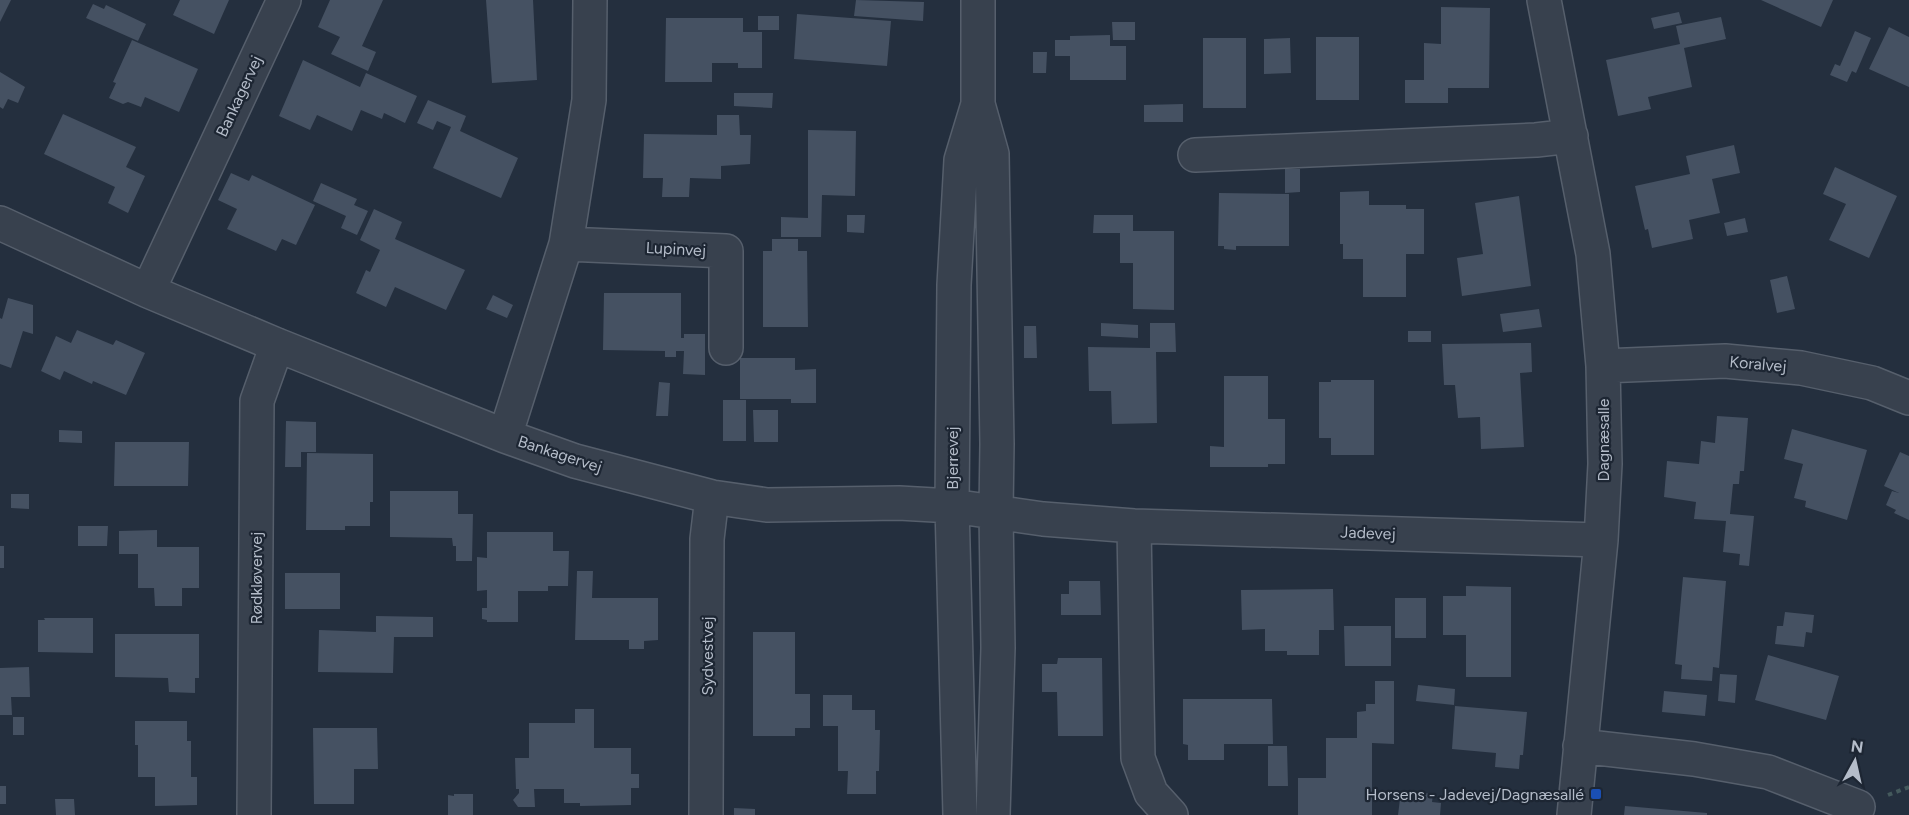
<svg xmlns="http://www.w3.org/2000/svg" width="1909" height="815" font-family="Figtree,sans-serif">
  <rect width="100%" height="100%" fill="#242f3e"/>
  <path fill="#455162" d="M0,0H11L0,22Z
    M180,0H229L214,34L173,15Z
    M330,0H383L362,46L376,52L368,71L331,54L340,37L318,27Z
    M486,0H533L537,80L492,83Z
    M856,0L924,2L923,21L854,16Z
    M1761,0H1833L1821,27Z
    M93,4L104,9L106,5L146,24L138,41L86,18Z
    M1441,7L1490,8L1489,88H1448V103H1405V80H1424V43L1441,44Z
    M1679,12L1682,23L1654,29L1651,18Z
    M797,14L891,21L887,66L794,59Z
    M758,16H779V30H758Z
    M1721,17L1726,39L1684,48L1692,87L1648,97L1651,109L1618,116L1606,60L1680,44L1676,26Z
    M666,18H743V32H762V68H738V63H712V82H665Z
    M1112,22H1135V40H1113Z
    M1889,27L1909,37V87L1869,69Z
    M1855,31L1871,38L1856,73L1852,71L1847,82L1830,75L1835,64L1840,66Z
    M1110,35V46H1126V80H1070V56H1055V40H1070V36Z
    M1316,37H1359V100H1316Z
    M1203,38H1246V108H1203Z
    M1290,38L1291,73L1264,74V39Z
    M132,40L198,69L179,112L145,97L141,107L128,102L123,104L109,98L116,83L113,82Z
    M1033,52H1047L1046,73H1033Z
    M303,60L360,87L366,73L417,96L405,123L384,113L382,119L361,110L352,131L317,115L310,130L279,116Z
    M0,72L25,87L18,103L8,99L3,109L0,107Z
    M734,93H773L772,108L734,106Z
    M428,100L466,116L460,131L518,158L501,198L433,168L451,127L437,121L433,130L417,123Z
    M1183,104V122H1144V105Z
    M63,114L136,147L126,167L145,176L128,213L108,203L115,187L44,154Z
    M717,115H739L740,135H751L750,164L721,166V179L690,178L689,197H662L663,178H643L644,134L717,135Z
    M808,130L856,131L855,196L822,195L821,237H781V217L808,218Z
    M1734,145L1740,173L1712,179L1720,213L1689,220L1693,239L1652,248L1648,229L1645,230L1635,186L1690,174L1686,156Z
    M1835,167L1897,196L1869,258L1829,240L1846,204L1823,194Z
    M1285,169H1300V192L1285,193Z
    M231,173L249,181L252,175L315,205L296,245L282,239L276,251L227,229L237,209L218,200Z
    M321,183L357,199L354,205L368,211L357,235L341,228L346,216L313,201Z
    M1369,191V205H1406V209H1424V254H1406V297H1363V259H1343V244H1340V192Z
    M1219,193L1289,194V246H1236V250L1224,249V246H1218Z
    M1519,196L1531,286L1462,296L1457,258L1483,254L1475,203Z
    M374,209L402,222L395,239L465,270L446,310L395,287L386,307L356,293L366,270L370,272L380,250L360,240Z
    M847,215H865L864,233L847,232Z
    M1094,215H1133V231H1174V310L1133,309V263H1120V233H1093Z
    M1745,218L1748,232L1727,236L1724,223Z
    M772,239H798V251H807L808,327H763V251H772Z
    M1787,276L1795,309L1777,313L1770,280Z
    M604,293H681V338H684V334H705V375L683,374L684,351H676V357H665V351L603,350Z
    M493,295L513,305L507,318L486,309Z
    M8,298L33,305V334L23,331L11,368L0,364V318L2,319Z
    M1539,309L1542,327L1503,332L1500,314Z
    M1101,323L1138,325V338L1101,336Z
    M1150,323H1175L1176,352H1156L1157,423L1112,424L1111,391H1089L1088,347L1150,348Z
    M1024,326H1036L1037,358H1024Z
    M77,330L113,345L116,340L145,353L126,395L93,381L92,384L64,371L60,380L41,371L56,336L71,343Z
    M1408,331H1431V342H1408Z
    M1531,343L1532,372L1520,373L1524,447L1481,449L1480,417L1458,418L1455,385H1444L1442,344Z
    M740,358H795V370L816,369V403H791V399H740Z
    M1224,376H1268V419H1285V464H1268V467H1210V446L1224,447Z
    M1331,380H1374V455H1331V438H1319V382H1331Z
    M659,382L670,383L668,416H656Z
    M723,400H746V441H723Z
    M753,410H778V442H754Z
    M1717,416L1748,418L1744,471H1740L1739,484H1733L1730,514L1754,516L1749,566L1739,565L1740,554L1723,552L1726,521L1694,519L1696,502L1664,497L1667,461L1699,464L1701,441L1715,443Z
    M286,421L316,422V452H301V467H285Z
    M1792,429L1867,450L1847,520L1805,507L1806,501L1794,498L1803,464L1784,459Z
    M59,430L82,431V443L59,442Z
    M115,442H189L188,486H114Z
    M1900,452L1909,456V520L1894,513L1896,510L1886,505L1892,491L1899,493L1884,486Z
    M307,453L373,454V502H370V526H345V530H306Z
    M390,491H458V514H473L472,561H456V546H453L452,538L390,537Z
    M11,494H29V509L11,508Z
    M78,526H108L107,546H78Z
    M157,530V547H199V588H182V606H155L154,588H138V554H119V531Z
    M487,532H553V551H569L568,586H548V591H518V622H487V620L482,619V608H487V590L477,591V557L487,558Z
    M0,546H4V568H0Z
    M577,571H593L592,598H658V640L644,641V649H629V640H575Z
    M285,573H340V609H285Z
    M1683,577L1726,581L1719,668L1713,667L1712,681L1681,679L1682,665L1675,664Z
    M1069,581H1100L1101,615H1061V594H1069Z
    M1466,586L1511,587V677H1466V635H1443V596H1466Z
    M1333,589L1334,630H1319V655H1287V651H1265V629L1242,630L1241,590Z
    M1395,598H1426V638H1395Z
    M1785,612L1814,615L1812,633L1806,632L1804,647L1775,644L1777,626H1783Z
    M376,616L433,617V637H394L393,673L318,672L319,630L376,632Z
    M44,618H93V653L38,652V620H45Z
    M1344,626H1391V666H1345Z
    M753,632H795V694H810V728H795V736H753Z
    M115,634H199V678H195V693L169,692L168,678L115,677Z
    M1768,655L1839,676L1826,720L1755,700Z
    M1058,658H1102L1103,736H1058L1057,692H1042V664H1057Z
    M29,667L30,697H11L12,715H0V668Z
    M1720,674L1737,675L1735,703L1718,701Z
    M1375,681H1394V744L1372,743V815H1298V778H1326V738H1357V712L1366,711V704H1375Z
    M1418,685L1455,689L1454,705L1416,701Z
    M1664,691L1707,695L1705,716L1662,712Z
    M823,695H852V710H875V730H880L879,771H876V794H847L848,771H838V726H823Z
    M1183,699H1272L1273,744H1224V760H1188V745L1183,744Z
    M1455,706L1527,712L1523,755H1520L1519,769L1495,767L1496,753L1452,749Z
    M575,709H594V748H631V774H639V788H631V805L580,806V803H564V789H534L535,807H518L513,800L519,793V789H516L515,758H529V723H575Z
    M13,717H24V735H13Z
    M135,721H187V741H191V777H197V805L155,806V777H138V745H135Z
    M313,728H377L378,769H354V804H314Z
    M1268,746H1287L1288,786H1268Z
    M0,786H6V804H0Z
    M1414,792L1433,794L1432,802L1441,803L1440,815H1398L1400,799L1413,800Z
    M454,794H473V815H448V795L454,796Z
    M55,799H74L75,815H56Z
    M1625,806L1707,813V815H1624Z
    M734,808L755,809V815H734Z"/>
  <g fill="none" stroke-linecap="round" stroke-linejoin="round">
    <defs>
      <path id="minor" d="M978,0V104L992,154L997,444L996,512L998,648L993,815
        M1544,0L1593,254L1603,366L1605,464L1601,540L1574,815
        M1195,155L1536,140L1571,136
        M0,223L148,291L277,345L505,436L575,461L712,497L767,505L899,503L952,506L1043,519L1134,526L1601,540
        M566,244L726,251V348
        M148,291L284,0
        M1603,366L1725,361L1801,368L1872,383L1909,398
        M505,436L566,244L589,100L590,0
        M1134,526L1138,758L1151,793L1171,815
        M1580,746L1694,759L1768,772L1858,807
        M254,815L257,401L277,345
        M706,815L707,539L712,497
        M960,815L952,506L954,285L961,160L978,104"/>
    </defs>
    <use href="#minor" stroke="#565f6c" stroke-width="36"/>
    <path stroke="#44595c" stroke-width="4" stroke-dasharray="4.5 4.5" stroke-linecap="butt" d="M1888,795L1909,787"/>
    <use href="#minor" stroke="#38414e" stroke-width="33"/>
  </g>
  <rect fill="#1a4fb4" stroke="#1d2633" stroke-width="2" x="1590" y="788" width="12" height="12" rx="3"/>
  <g text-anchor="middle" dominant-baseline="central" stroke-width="4.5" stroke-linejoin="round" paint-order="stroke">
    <g font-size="16" fill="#b4bcc9" stroke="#1d2633">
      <text transform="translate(239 96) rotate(-65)">Bankagervej</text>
      <text transform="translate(676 249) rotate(3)">Lupinvej</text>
      <text transform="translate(1758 364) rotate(5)">Koralvej</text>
      <text transform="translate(1603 440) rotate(-90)">Dagnæsalle</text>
      <text transform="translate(560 454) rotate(18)">Bankagervej</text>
      <text transform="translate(952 458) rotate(-90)">Bjerrevej</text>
      <text transform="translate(1368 533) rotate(2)">Jadevej</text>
      <text transform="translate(256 578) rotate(-90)">Rødkløvervej</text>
      <text transform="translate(707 656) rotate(-90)">Sydvestvej</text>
    </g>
    <g font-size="16" fill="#b4bcc9" stroke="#1d2633" text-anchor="end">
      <text x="1584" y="794">Horsens - Jadevej/Dagnæsallé</text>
    </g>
  </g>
  <g transform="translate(1855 761) rotate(8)" stroke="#1d2633" stroke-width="4.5" paint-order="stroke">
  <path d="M0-4.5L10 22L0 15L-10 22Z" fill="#b4bcc9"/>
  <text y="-9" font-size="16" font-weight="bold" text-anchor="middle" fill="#b4bcc9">N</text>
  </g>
</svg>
